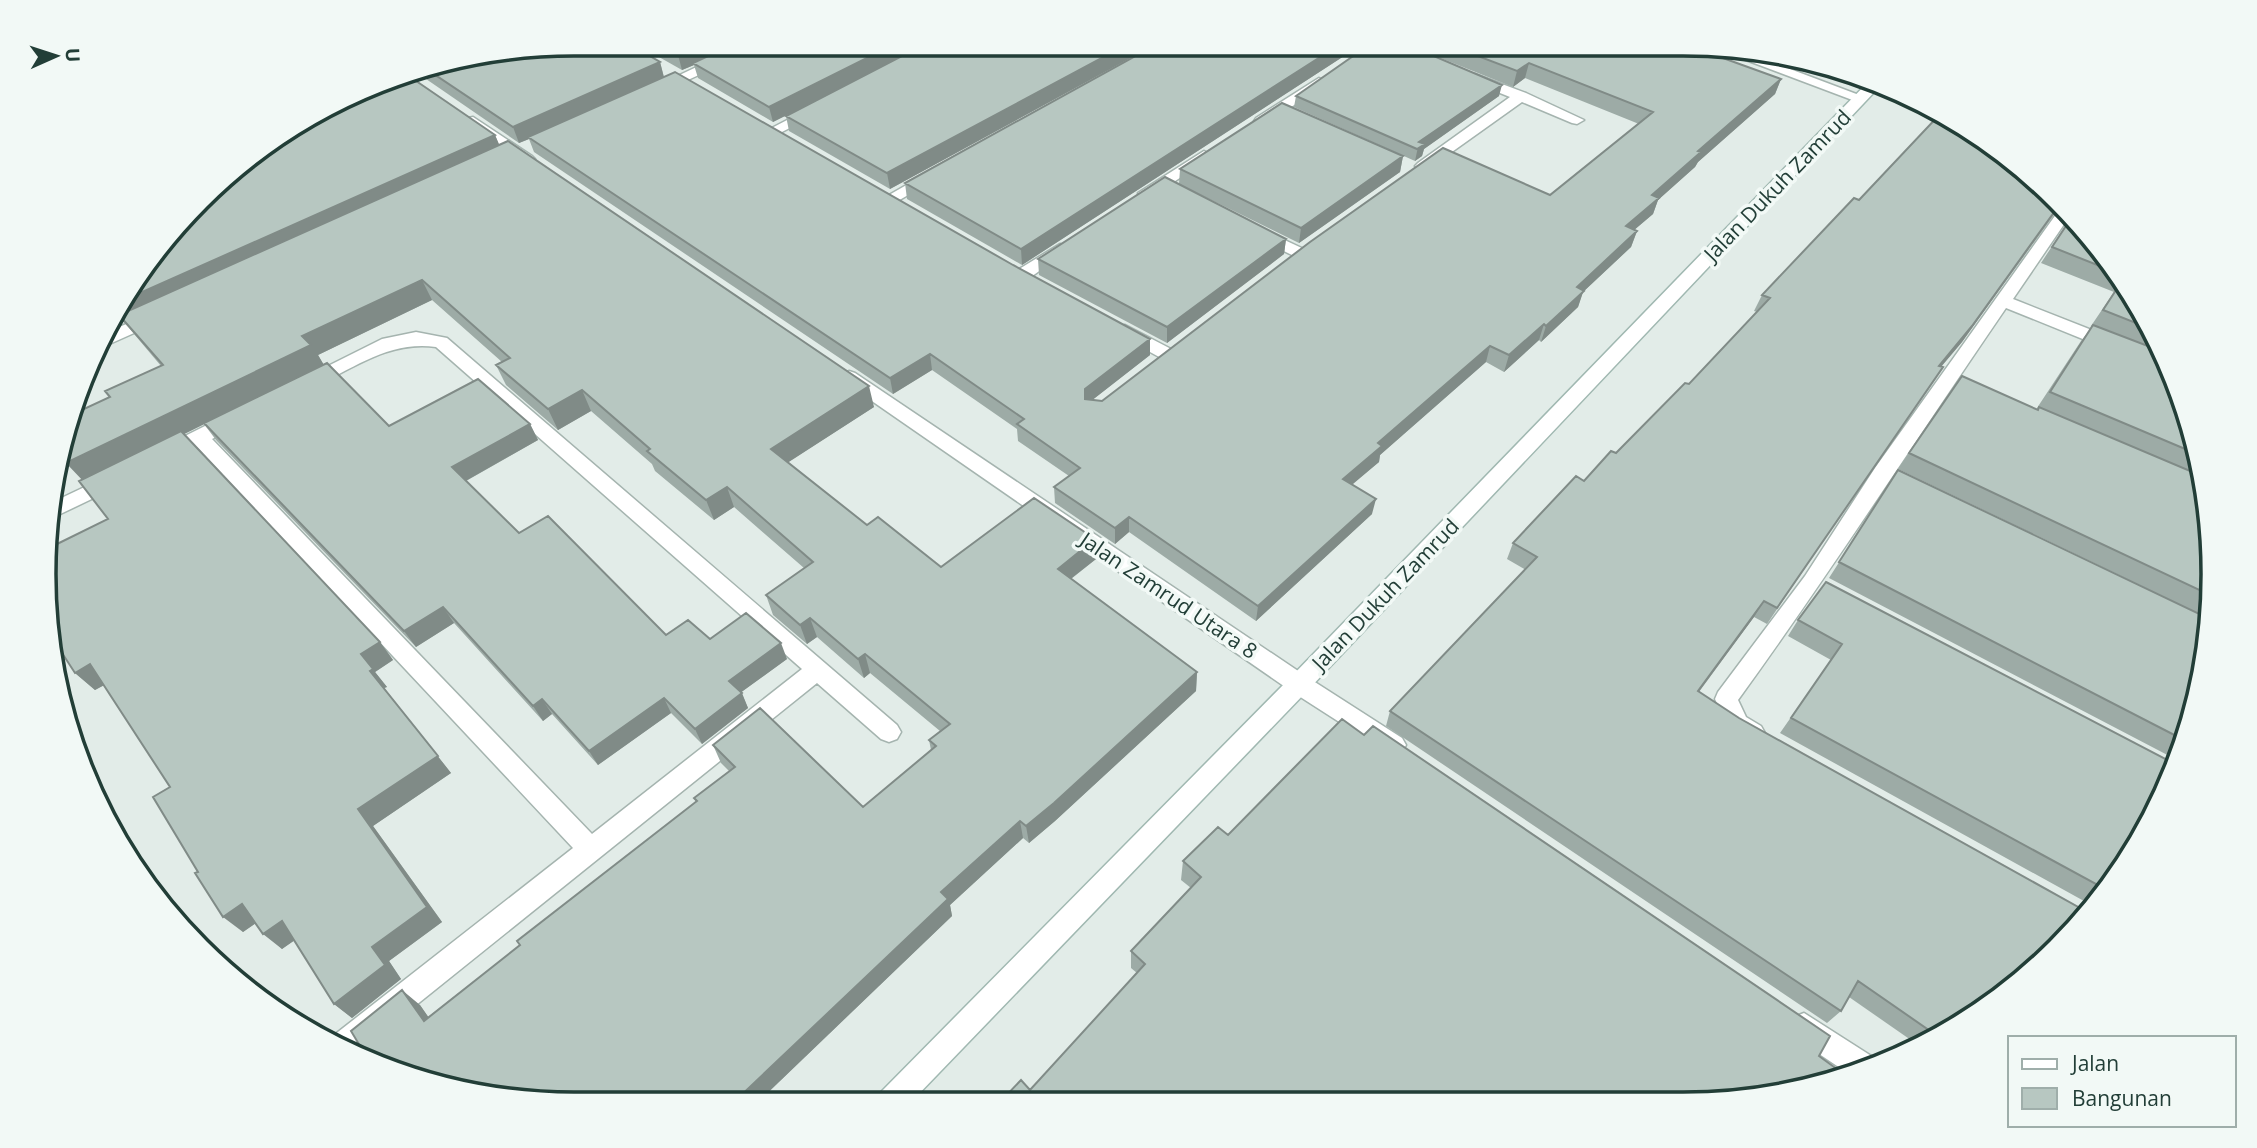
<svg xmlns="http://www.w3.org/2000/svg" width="2257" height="1148" font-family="'Open Sans',sans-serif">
  <rect width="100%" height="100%" fill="#e2ece8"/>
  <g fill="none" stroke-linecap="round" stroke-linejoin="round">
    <defs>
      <path id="street" d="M1706,45L1732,47L1867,98L1860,102L1855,101Z
        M722,55L727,56V62L664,91H654L652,88Z
        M1475,74L1526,93L1584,120L1577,124L1572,123L1522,102L1428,169H1418L1415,166L1418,163L1510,97L1470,81L1468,78Z
        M1319,78L1326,82L1324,85L1266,124H1256L1254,121L1256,118Z
        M814,106L819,107L821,110L819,113L778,134L773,135L766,131Z
        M473,117L532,156L535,159L532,162H522L468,124L466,121L468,118Z
        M1204,151L1212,156L1209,159L1152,196L1146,198L1138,193Z
        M931,171L939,176L936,179L896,202H884L882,199Z
        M2062,206L2071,214L2013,299L2117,340L2120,344L2111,350L2105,348L2006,308C1916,439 1831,572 1738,700L1746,717L1761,726L1765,733L1761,740L1753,743L1730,731L1715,699L1718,692L1805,576L1875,468Z
        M1261,229L1306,250L1308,253L1300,258L1294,256L1255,237L1253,234L1255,231Z
        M1060,244L1066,246L1068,249L1066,252L1028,279H1016L1014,275L1016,271Z
        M155,312L164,317L161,321L105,346L97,347L105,333Z
        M1125,325L1173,350L1176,354L1167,360L1161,358L1119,335L1116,331L1119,327Z
        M416,332L447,338L897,725L901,732L897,739L889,742L881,739L817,683L354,1055L328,1041L329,1039L573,848L197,447L168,460L161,458L158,453L161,448L229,414H243L245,419L243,424L212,439L592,834L802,669L436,347C391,340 353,368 314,387L308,389L299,383L302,379L382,339Z
        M849,371L855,373L1307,677L1402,738L1406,745L1402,752L1394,755L1386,752L1291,691L843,381L840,377Z
        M114,473L121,475L124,480L121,485L52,518L53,502Z
        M1804,1013L1876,1059L1879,1066L1849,1074L1794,1037L1790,1027L1794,1017Z"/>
      <path id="secondary" d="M1870,80L1881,85L1307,691L911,1102H877L881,1092L1291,677Z"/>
    </defs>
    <use href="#street" stroke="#a5b4af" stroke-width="3"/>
    <use href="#secondary" stroke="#a0b8b1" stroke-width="3"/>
    <use href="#street" fill="#fff" fill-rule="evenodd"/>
    <use href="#secondary" fill="#fff" fill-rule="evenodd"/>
  </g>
  <path fill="#9daba6" d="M574,44L660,62L664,77L1150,355L1092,400L1102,401L1550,195L1639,124L1525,78L1513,87L1408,45H1687L1781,79L1775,94L1698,162L1695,167L1658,200L1653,214L1634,230L1637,231L1631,247L1583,292L1578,307L1541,342L1539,340L1504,372L1486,362L1380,455L1379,462L1352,484L1372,514L1256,621L1129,532L1115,544L1055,503L1054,487L1069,476L1018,441L1017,429L932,370L893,394L534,152L529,139L519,143L413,70Z
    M636,44H1156L890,189L789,131L786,116L791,113L773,122L698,78L694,65L682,70Z
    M1157,44L1361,45L1022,265L907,199L905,183Z
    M1296,96H1499L1424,149L1422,156L1415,161L1294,107Z
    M495,135L499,145L874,407L788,462L867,525L941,567L1096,559L1071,579L1197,672L1196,691L1055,821L1029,843L1023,838L950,905L952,916L757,1103H540L437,1086L420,1005L428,1017L520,945L696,802L694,798L729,771L721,763L713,745L863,807L931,750L929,740L940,731L870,673L864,678L817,637L807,644L773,615L766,595L804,568L734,507L714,520L655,471L652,464L591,411L558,430L506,385L496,365L502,362L432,300L318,355L323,364L389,426L530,424L538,440L466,481L519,533L666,635L710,639L787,659L741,692L748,708L702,744L671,713L598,765L552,714L543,721L454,623L416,647L216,440L204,424L184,434L380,642L393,660L375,672L387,687L384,688L451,773L373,826L442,922L389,961L401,979L352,1018L334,1004L294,940L282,949L256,923L243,932L198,872L170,787L104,685L95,690L75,673L55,585L108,519L81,480L110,397L161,366L124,322H123L115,313L133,280L235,172H245L248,170L241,164L251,154Z
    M2005,153L2061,205L1962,342L1941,367L1767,624L1754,617L1699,692L2005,995L1918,1045L1849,997L1841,1011L1827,1023L1386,726L1390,711L1526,570L1507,559L1513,543L1616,453L1689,384L1757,312L1754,311L1762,295L1859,200Z
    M1403,156L1400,172L1299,243L1179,184L1180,169Z
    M2072,216L2081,224L2142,309L2185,403L2209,504L2212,608L2195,711L2177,760L1829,578L1898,470L2198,613L1898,469L1962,376L2038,410L2039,408H2037L2081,341L2092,327L2091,326L2114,292L2041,263Z
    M1286,239L1284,254L1167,343L1039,275L1038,259Z
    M1798,620L2159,808L2093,906L1780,733L1831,660L1788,636Z
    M1228,835L1753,1100L1000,1102L1030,1090L1137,973L1131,968V951L1191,888L1181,880L1183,861Z"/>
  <path fill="#808b87" d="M702,44H739L693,63L694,65L682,70L678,55Z
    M895,44H927L773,122L769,107Z
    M1128,44H1156L890,189L887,173Z
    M1339,45H1361L1022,265L1021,249Z
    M660,62L664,78L528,137L529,139L519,143L513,127Z
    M1529,63L1525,78L1513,87L1517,71Z
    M1781,79L1775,94L1698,162L1695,167L1658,200L1653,214L1620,242L1626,226L1652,195L1698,151Z
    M1502,85L1499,96L1424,149L1422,156L1415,161L1419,142Z
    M495,135L502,151L123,322L115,313L122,301Z
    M1403,156L1400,172L1299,243L1301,228Z
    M2060,204L1962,342L1928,382L1939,366Z
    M1637,231L1631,247L1583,292L1578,307L1541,342L1546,326L1577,287Z
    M1286,239L1284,254L1167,343V327Z
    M422,280L432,300L318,355L324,365L85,483L66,463L302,336Z
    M1544,324L1539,340L1504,372L1509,355Z
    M1150,339V355L1086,405L1085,389Z
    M1490,346L1486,362L1380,455L1379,462L1340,495L1343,479L1378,443Z
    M930,354L932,370L893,394L890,378Z
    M869,386L874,407L778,469L771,449Z
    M582,390L591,411L558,430L548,409Z
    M530,424L538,440L462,483L452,467Z
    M727,487L734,507L714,520L706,500Z
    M1376,499L1372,514L1256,621L1258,606Z
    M1129,517V532L1115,544V528Z
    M1095,539L1096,559L1059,588L1058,569Z
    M1764,601L1754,617L1688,706L1698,691Z
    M443,607L454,623L416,647L404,631Z
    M810,618L817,637L807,644L800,625Z
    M380,642L393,660L375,672L387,687L384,688L451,773L373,826L442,922L389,961L401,979L352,1018L334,1004L372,947L358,809L361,654Z
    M781,643L787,659L736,696L729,681Z
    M865,654L870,673L864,678L858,659Z
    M90,664L110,682L95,690L75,673Z
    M1197,672L1196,691L1055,821L1029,843L1026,826Z
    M742,693L748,708L702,744L695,729Z
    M664,698L671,713L598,765L589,751Z
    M542,699L552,714L543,721L533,706Z
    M1020,821L1023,838L950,905L952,916L757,1103H733L941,892Z
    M242,904L262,919L243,932L223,917Z
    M282,921L301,936L282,949L263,934Z
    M402,990L420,1005L441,1035L424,1021Z"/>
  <path fill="#b7c7c1" stroke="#808b87" stroke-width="2" d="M574,44H629L660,62L513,127L425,68Z
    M658,44H702L678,55Z
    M734,44H895L769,107L693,63Z
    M925,44H1128L887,173L786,116Z
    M1157,44L1339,45L1021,249L905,183Z
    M1369,45H1408L1502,85L1419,142L1425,144L1417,149L1296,96Z
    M1449,45H1687L1781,79L1698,151L1701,152L1652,195L1659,198L1626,226L1637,231L1577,287L1584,291L1546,326L1544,324L1509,355L1490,346L1378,443L1382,446L1343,479L1376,499L1258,606L1129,517L1115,528L1054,487L1080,468L1017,424L1024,419L930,354L890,378L528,137L675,72L1013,265L1150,339L1085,389V399L1102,401L1310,242L1443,148L1550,195L1653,112L1529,63L1517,71Z
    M403,72L495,135L122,301L133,280L234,171L245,172L251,166L245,160L251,154Z
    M1282,103L1403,156L1301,228L1180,169Z
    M1941,113L2005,153L2060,204L1972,326L1939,366L1943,367L1777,608L1764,601L1698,691L1739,718L2089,913L2082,923L2005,995L1936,1035L1858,981L1841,1011L1390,711L1537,557L1513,543L1576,476L1584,481L1611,451L1616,453L1685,383L1689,384L1770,298L1762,295L1854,198L1859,200Z
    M508,141L869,386L771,449L867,525L878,517L941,567L1034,498L1095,539L1058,569L1197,672L1054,803L1026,826L1020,821L941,892L948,899L733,1103H540L437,1086L357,1056L363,1051L351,1031L402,990L424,1021L520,945L517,941L697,801L694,798L735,767L713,745L760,708L863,807L936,746L929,740L950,724L865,654L858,659L810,618L800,625L766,595L813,562L727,487L706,500L647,451L650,449L582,390L548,409L496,365L510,358L422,280L302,336L311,345L66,463L59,454L71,415L110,397L105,391L163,365L119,315Z
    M1165,177L1286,239L1167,327L1038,259Z
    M2068,223L2084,227L2115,272L2052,247Z
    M2122,281L2142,309L2151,329L2103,310Z
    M2093,325L2161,351L2185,403L2197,454L2050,392Z
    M327,363L389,426L478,379L530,424L452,467L519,533L548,516L666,635L688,620L710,639L746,613L781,643L729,681L742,693L695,729L664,698L589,751L542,699L533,706L443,607L404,631L204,423Z
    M1962,376L2038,410L2039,407L2202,476L2209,504L2212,596L1909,453Z
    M181,431L380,642L361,654L373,669L370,671L438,756L358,809L427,907L372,947L385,965L334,1004L282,921L263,934L242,904L223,917L195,873L198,872L153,797L170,787L90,664L75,673L49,633L50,588L55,585L50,578L51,547L108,519L79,481Z
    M1898,470L2210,619L2195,711L2184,740L1839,562Z
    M1826,582L2175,764L2159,808L2105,889L1791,718L1842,644L1798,620Z
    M1342,719L1364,735L1373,726L1830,1036L1819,1056L1845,1075L1753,1100L1199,1101L1197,1100L1196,1101L1000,1102L1021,1080L1030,1090L1145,964L1131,951L1201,877L1183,861L1218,827L1228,835Z"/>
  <g text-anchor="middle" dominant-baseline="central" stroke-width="7" stroke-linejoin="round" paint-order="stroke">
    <g font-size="21" fill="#223e37" stroke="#f2f9f6">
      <text transform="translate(1777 185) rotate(-46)">Jalan Dukuh Zamrud</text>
      <text transform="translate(1385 594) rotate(-46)">Jalan Dukuh Zamrud</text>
      <text transform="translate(1169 595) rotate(34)">Jalan Zamrud Utara 8</text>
    </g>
  </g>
  <path d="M0 0H2257V1148H0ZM574 56H1683A518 518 0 0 1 2201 574V574A518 518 0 0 1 1683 1092H574A518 518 0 0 1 56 574V574A518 518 0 0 1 574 56Z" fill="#f2f9f6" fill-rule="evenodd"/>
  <path fill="none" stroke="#223e37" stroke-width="3.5" d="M574 56H1683A518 518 0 0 1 2201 574V574A518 518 0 0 1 1683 1092H574A518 518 0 0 1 56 574V574A518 518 0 0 1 574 56Z"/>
  <rect x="2008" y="1036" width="228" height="91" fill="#f2f9f6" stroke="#9faeaa" stroke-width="2"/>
  <rect x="2022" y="1059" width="35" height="10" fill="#ffffff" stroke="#9faeaa" stroke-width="2"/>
  <text x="2072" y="1071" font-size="21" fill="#223e37">Jalan</text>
  <rect x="2022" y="1088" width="35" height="21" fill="#b7c7c1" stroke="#9faeaa" stroke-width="2"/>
  <text x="2072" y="1106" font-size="21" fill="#223e37">Bangunan</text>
  <g transform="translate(56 56) rotate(87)" stroke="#f2f9f6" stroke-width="5" paint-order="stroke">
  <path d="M0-5L12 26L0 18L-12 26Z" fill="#223e37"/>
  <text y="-10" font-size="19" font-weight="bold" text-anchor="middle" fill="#223e37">U</text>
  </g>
</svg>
